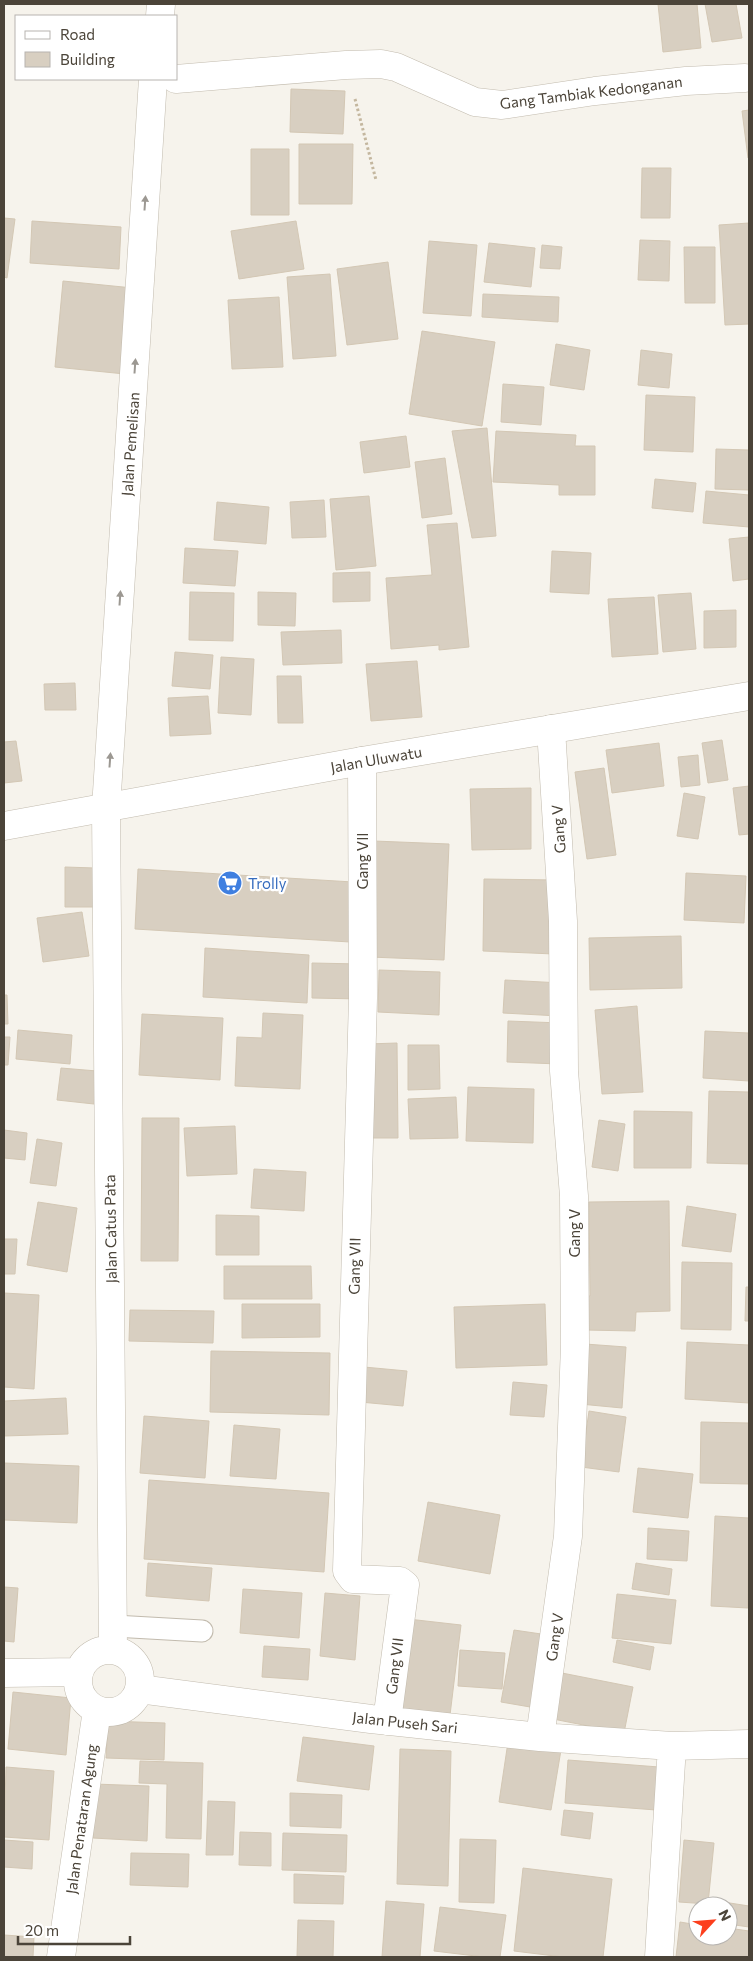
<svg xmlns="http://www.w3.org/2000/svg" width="753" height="1961" font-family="Commissioner,sans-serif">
  <rect width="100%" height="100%" fill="#f6f3ec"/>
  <path fill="#d8cfc1" stroke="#d3c7b4" d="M658,4H697L701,48L663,52Z
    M705,4H736L742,38L712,42Z
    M291,89L345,91L343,134L290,132Z
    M749,110V158H748L742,111Z
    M299,144H353L352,204H299Z
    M251,149H289V215H251Z
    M642,168H671L670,218H641Z
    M4,218L15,219L7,278L4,277Z
    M32,221L121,227L119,269L30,263Z
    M296,221L304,269L239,279L231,231Z
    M749,223V324L725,325L719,225Z
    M640,240L670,241L669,281L638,280Z
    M429,241L477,245L471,316L423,313Z
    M489,243L535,248L531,287L484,282Z
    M542,245L562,247L560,269L540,268Z
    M684,247H715V303H685Z
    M388,262L398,339L347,345L337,269Z
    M330,274L336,356L293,359L287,277Z
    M63,281L133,288L125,374L55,367Z
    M483,294L559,297L558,322L482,317Z
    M279,297L283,367L232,369L228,300Z
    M422,331L495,342L482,426L409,414Z
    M556,344L590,350L584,390L550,385Z
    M641,350L672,354L669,388L638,385Z
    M503,384L544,387L541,425L501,422Z
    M646,395L695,397L693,452L644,450Z
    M487,428L496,536L472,538L452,431Z
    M496,431L576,435L575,446H595V495H559V485L493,482Z
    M406,436L410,467L364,473L360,442Z
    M716,449L749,450V490L715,489Z
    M445,458L452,514L422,518L415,462Z
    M655,479L696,483L693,512L652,508Z
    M706,491L749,495V527L703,523Z
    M369,496L376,566L336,570L330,499Z
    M324,500L326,537L292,538L290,502Z
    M217,502L269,507L266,544L214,540Z
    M457,523L469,647L439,650V645L391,649L386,578L432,575L427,525Z
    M749,537V579L733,581L729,539Z
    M185,548L238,551L235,586L183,583Z
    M552,551L591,553L589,594L550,592Z
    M370,572V601L333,602V573Z
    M190,592L234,593L233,641L189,640Z
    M258,592L296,593L295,626L258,625Z
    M691,593L696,649L663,652L658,595Z
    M654,597L658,654L612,657L608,599Z
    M736,610V647L704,648V611Z
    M341,630L342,663L283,665L281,632Z
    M175,652L213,655L210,689L172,686Z
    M221,657L254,659L251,715L218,713Z
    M417,661L422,717L371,721L366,664Z
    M277,676H301L303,723H278Z
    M75,683L76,710H45L44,684Z
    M208,696L211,734L170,736L168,698Z
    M722,740L728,780L708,783L702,743Z
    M16,741L22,781L4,783V742Z
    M659,743L664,786L612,793L606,750Z
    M698,755L700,785L681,787L678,757Z
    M604,768L616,855L587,859L575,772Z
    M749,786V834L739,835L733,788Z
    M531,788V849L472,850L470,789Z
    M684,793L705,797L698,839L677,836Z
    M374,841L449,844L444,960L370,957Z
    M65,867L95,868V907H65Z
    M138,869L353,882L350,942L135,929Z
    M686,873L746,876L744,923L684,920Z
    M484,879L555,880L554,954L483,951Z
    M82,912L89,956L43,962L37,918Z
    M681,936L682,988L590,990L589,938Z
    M205,948L309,955L307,1003L203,997Z
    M312,963L360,964V999L312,998Z
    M379,970L440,972L439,1015L378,1012Z
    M505,980L561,983L559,1016L503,1013Z
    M4,995H7L8,1024H4Z
    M637,1006L643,1092L602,1094L595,1010Z
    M263,1013L303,1015L300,1089L235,1086L237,1037L262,1038Z
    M142,1014L223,1018L220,1080L139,1075Z
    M508,1021L561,1023L559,1064L507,1062Z
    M18,1030L72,1035L70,1064L16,1059Z
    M705,1031L749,1033V1081L703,1078Z
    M4,1037H10L8,1065H4Z
    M397,1043L398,1138H368L367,1044Z
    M408,1045H439L440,1089L408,1090Z
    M61,1068L97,1071L94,1104L57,1100Z
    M468,1087L534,1089L533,1143L466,1141Z
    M709,1091L749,1092V1164L707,1163Z
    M456,1097L458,1138L410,1139L408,1099Z
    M634,1111L692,1112L691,1168H634Z
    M142,1118H179L178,1261H141Z
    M599,1120L625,1124L618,1171L592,1167Z
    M235,1126L237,1174L187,1176L184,1128Z
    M4,1130L27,1133L25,1160L4,1158Z
    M37,1139L62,1143L56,1186L30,1183Z
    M254,1169L306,1172L304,1211L251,1208Z
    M669,1201L670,1311L636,1312L635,1331L585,1330L586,1296H590L589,1202Z
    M38,1202L77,1208L67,1272L27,1265Z
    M687,1206L736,1214L731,1252L682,1246Z
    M216,1215L259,1216V1255H216Z
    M4,1239H17L15,1274H4Z
    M682,1262L732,1263L731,1330L681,1329Z
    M224,1266H311L312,1299H224Z
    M746,1287H749V1321H745Z
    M4,1293L39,1295L34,1389L4,1387Z
    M242,1304H320V1337L242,1338Z
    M545,1304L547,1365L456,1368L454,1307Z
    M130,1310L214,1311L213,1343L129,1341Z
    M687,1342L749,1345V1403L685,1399Z
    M585,1344L626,1347L622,1408L580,1404Z
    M211,1351L330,1353L329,1415L210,1412Z
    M364,1367L407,1371L403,1406L360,1402Z
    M513,1382L547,1385L544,1417L510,1415Z
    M66,1398L68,1434L4,1436V1401Z
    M589,1411L626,1417L619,1472L581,1467Z
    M144,1416L209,1421L205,1478L140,1473Z
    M701,1422L749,1423V1484L700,1483Z
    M234,1425L280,1429L276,1479L230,1476Z
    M4,1463L79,1466L77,1523L4,1520Z
    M638,1468L693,1474L688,1518L633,1512Z
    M149,1480L329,1493L324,1572L144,1559Z
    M428,1502L500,1515L490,1574L418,1561Z
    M715,1516L749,1518L748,1608L711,1606Z
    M648,1528L689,1531L687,1561L647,1559Z
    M148,1563L212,1568L209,1601L146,1596Z
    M636,1563L672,1569L669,1595L632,1589Z
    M4,1587L18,1588L14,1642L4,1641Z
    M243,1589L302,1593L299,1638L240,1633Z
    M325,1593L360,1596L355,1660L320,1656Z
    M617,1594L676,1600L671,1644L612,1638Z
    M408,1619L461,1625L450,1715L397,1708Z
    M514,1630L548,1635L536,1708L501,1702Z
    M617,1640L654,1647L650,1670L613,1662Z
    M264,1646L310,1649L308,1680L262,1677Z
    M460,1650L505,1653L502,1689L458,1686Z
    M562,1673L633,1687L624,1733L553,1719Z
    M13,1692L71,1698L66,1755L8,1749Z
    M108,1721L165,1723L164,1760L106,1758Z
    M303,1737L374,1746L369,1790L297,1781Z
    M508,1742L561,1750L551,1810L499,1802Z
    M400,1749L451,1751L448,1886L397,1884Z
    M568,1760L659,1767L656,1810L565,1803Z
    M140,1761L203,1763L201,1839L166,1838L167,1784L139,1783Z
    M6,1767L54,1771L49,1840L4,1837Z
    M94,1784L149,1786L147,1841L93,1838Z
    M290,1793L342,1795L341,1828L290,1826Z
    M208,1801L235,1802L233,1855H206Z
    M564,1810L593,1813L590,1839L561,1835Z
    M240,1832L271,1833V1866L239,1865Z
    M283,1833L347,1835L346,1872L282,1870Z
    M460,1839L496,1840L494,1903L459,1902Z
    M4,1840L33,1842L32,1869L4,1867Z
    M684,1840L714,1843L708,1904L679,1902Z
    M131,1853L189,1854L188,1887L130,1885Z
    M523,1868L612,1879L603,1957H563L514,1951Z
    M294,1874L344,1876L343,1904L294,1903Z
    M386,1901L424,1904L420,1957H382Z
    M717,1901L749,1906V1927L728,1924V1906H716Z
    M440,1907L506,1915L500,1957H484L434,1951Z
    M298,1920L334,1921L333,1957H297Z
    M680,1922L698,1925V1936H728V1928L749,1931V1957H676Z
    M4,1935L34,1937L33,1957H4Z"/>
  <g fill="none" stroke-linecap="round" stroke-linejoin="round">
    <defs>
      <path id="service" d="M114,1626L202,1631"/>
      <path id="minor" d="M160,16L161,4
        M176,79L346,65L381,64L396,67L475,102L502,105L595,91L686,81L745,78
        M362,761L363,998L347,1571L353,1579L400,1581L405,1585L387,1721
        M113,1650L106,808L153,79
        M78 1681a31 31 0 1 1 62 0a31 31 0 1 1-62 0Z
        M4,1673L79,1672
        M139,1689L371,1719L540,1737L672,1746L749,1744
        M540,1737L568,1536L575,1345L574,1196L564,1071L563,921L551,729
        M61,1957L97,1710
        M659,1957L672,1746"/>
      <path id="tertiary" d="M4,826L362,761L749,696"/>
    </defs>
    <use href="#service" stroke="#c2bbae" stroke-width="23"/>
    <use href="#minor" stroke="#c2bbae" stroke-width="29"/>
    <use href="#tertiary" stroke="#c2bbae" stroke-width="29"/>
    <path stroke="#c4b79f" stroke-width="3" stroke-dasharray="2.5 2.5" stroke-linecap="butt" d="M355,99L376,180"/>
    <use href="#service" stroke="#fff" stroke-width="21"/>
    <use href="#minor" stroke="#fff" stroke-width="28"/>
    <use href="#tertiary" stroke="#fff" stroke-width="28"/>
  </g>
  <defs><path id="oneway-solid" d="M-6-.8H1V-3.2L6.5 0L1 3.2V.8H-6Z" transform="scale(1.25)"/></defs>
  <g fill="#9c9892">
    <use href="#oneway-solid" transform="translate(145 203) rotate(-86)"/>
    <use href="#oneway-solid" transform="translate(135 366) rotate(-86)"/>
    <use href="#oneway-solid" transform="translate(120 598) rotate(-86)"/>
    <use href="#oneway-solid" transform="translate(110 760) rotate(-86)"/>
  </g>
  <defs>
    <symbol id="supermarket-disc" viewBox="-11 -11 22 22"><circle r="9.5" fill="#3f7fe0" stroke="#fff"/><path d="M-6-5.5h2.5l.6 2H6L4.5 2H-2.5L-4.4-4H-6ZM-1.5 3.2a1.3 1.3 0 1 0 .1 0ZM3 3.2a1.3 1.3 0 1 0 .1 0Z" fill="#fff"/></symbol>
  </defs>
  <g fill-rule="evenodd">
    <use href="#supermarket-disc" x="216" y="869" width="28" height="28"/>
  </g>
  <g text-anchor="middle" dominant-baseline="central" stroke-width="4.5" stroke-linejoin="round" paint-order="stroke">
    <g font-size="15" fill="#4b4439" stroke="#fff">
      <text transform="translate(591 92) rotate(-7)">Gang Tambiak Kedonganan</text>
      <text transform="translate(130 444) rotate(-86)">Jalan Pemelisan</text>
      <text transform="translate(376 759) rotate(-10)">Jalan Uluwatu</text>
      <text transform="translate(558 829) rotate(-94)">Gang V</text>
      <text transform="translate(362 861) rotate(-90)">Gang VII</text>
      <text transform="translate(110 1229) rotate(-91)">Jalan Catus Pata</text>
      <text transform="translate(574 1233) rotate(-90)">Gang V</text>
      <text transform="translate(354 1266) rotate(-89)">Gang VII</text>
      <text transform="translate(554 1637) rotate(-82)">Gang V</text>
      <text transform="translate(394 1666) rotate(-83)">Gang VII</text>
      <text transform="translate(405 1722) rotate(6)">Jalan Puseh Sari</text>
      <text transform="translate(81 1819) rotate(-82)">Jalan Penataran Agung</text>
    </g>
    <g font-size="15" fill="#366cbe" stroke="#fff" text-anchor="start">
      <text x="248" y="883">Trolly</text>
    </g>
  </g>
  <rect width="753" height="1961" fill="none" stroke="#4b4439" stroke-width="10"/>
  <rect x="15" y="15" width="162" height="65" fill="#ffffff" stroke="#b7b4b0"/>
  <rect x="25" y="31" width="25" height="8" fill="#ffffff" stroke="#b7b4b0"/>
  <text x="60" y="40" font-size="15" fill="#4b4439">Road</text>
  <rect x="25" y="52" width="25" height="15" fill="#d8cfc1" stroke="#b7b4b0"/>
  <text x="60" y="65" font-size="15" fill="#4b4439">Building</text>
  <g transform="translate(713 1921) rotate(64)"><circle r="24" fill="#ffffff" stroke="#b7b4b0"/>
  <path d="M0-4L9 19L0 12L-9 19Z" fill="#fc3f1d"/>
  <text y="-8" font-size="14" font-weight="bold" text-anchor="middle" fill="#4b4439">N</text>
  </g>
  <path d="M18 1936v8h112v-8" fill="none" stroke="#4b4439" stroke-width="2.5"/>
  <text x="25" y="1936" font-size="15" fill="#4b4439" stroke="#ffffff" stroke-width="4" paint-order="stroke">20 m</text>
</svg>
